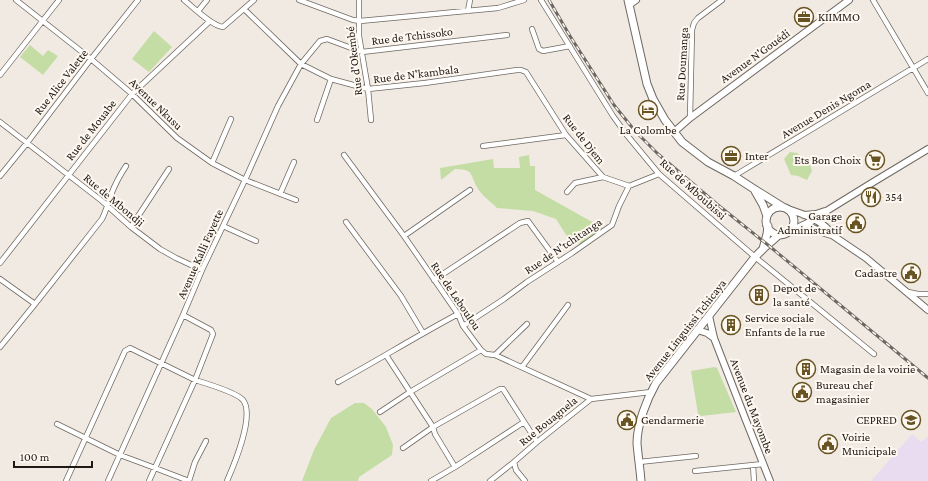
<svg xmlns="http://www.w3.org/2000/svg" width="928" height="481" font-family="'Crimson Pro',serif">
  <rect width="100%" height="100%" fill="#f1eae2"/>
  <path fill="#e9dcf0" d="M912,434L921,442L928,437V481H871Z"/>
  <path fill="#c4dda4" d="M154,31L172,47L149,72L132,59Z
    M30,45L43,56L48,50L58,56L43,75L20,57Z
    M790,152L797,153L805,159L808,157L812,171L807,180L798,176L791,175L784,159Z
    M529,155L530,166H535V190L603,228L581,244L570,241L556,219L533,211L497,208C492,203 480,194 477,187C469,173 475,170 455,169L441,180L440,168L493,159L494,168H520L519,157Z
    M715,367L717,368L736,412L701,416L698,414L691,371Z
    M355,403H364L372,409L386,427L393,445L392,455L359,477L358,481H302L314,450L331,418Z"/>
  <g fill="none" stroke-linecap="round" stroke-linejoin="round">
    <defs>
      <path id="minor" d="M16,0L91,59L132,94L177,138L212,163L245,180L296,200
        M184,0C193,7 212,26 223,27L254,0
        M299,0L353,20L360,21L498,8L524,0
        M359,0V36L368,89L371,120
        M541,0L613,116L626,134L659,174L755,257L874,354
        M873,0L928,93
        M244,9L301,64L331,79L368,89L425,83L517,70H521L526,72L566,135L603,177L629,186
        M198,11L207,0
        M468,11L470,0
        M532,29L539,49L543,51L570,46
        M0,75L59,0
        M690,118L692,30L694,23L698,18L722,0
        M317,120L331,79
        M0,122L102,201L131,227L160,249L176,258L202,270
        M483,146L566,135
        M344,155L404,236L458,314L463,326L481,350L486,354L495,355L591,399
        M212,163L231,119
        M0,176L27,143L91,59L138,0
        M734,176L928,59
        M567,192L575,183L603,177
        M280,194L294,162
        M346,222L401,296L423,333
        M223,226L256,241
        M131,227L169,169
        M404,236L470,190
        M0,263L132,94L210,21
        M0,279L35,304
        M434,280L520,223L528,221L558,262
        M908,292L918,294H928
        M463,326L504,299L527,282L572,253L612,225L619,206L629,186L659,174
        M0,347L35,304L102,219C106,211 108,203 111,195C115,184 120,175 126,166
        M386,355L433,427L435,434L455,467
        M495,355L527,324
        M522,367L568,305
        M338,382C378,360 417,336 458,314
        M380,412L410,392L481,350
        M57,424L120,455L155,468L189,481
        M403,448L433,427L500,389H503L537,442
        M514,462L516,470L525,481
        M639,462L696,456
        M753,465L754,481
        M695,471L763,464
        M66,481L125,351L130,348L195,380C205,383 237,393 243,400C255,415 234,465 227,481
        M108,481L183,315L202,270L245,180L278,106L301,64L320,41L327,39L362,52L507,35
        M149,481L195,380L213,334L211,330L183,315
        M189,481L195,462L206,441
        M431,481L455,467L524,422
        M490,481L514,462L537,442L591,399L651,392"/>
      <path id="tertiary" d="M629,5L636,0
        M674,132L690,118L849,0
        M788,209C802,214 824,220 832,235L866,258L928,310
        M804,215L816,214L825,211
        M799,227L820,217L828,210L875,181L928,149
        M789,231C792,230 796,228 799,227C811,224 820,233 832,235
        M709,316L714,338L745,418L770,481
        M697,330L707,333L714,338"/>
      <path id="primary" d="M628,0L647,84L653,99L665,120L682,142L708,162L734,176L754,189L783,207
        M755,191L763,205L767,216
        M766 221a14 14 0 1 1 28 0a14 14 0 1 1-28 0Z
        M763,249L767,234L768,226
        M641,481C640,468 638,456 637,443C637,424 647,399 656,383L755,257L763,249L780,234"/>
    </defs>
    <use href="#minor" stroke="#6e6861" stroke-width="6"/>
    <use href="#tertiary" stroke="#6e6861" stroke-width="8"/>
    <use href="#primary" stroke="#6e6861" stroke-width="9"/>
    <use href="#minor" stroke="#fff" stroke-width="4.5"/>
    <use href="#tertiary" stroke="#fff" stroke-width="6"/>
    <use href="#primary" stroke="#fff" stroke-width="7"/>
    <defs>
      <path id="rail" d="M549,0L570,36L614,105L635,131L658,154L718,205L768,245L928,378"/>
    </defs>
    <use href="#rail" stroke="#6c6762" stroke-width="3"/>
    <use href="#rail" stroke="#fff8f0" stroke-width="1.5" stroke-dasharray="4.5" stroke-linecap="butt"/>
  </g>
  <defs>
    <symbol id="office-ring" viewBox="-11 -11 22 22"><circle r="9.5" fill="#fff8f0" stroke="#685322" stroke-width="1.5"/><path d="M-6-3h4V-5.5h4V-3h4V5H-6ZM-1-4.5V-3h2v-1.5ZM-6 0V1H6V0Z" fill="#685322"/></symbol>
    <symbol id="hotel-ring" viewBox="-11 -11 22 22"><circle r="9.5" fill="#fff8f0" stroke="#685322" stroke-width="1.5"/><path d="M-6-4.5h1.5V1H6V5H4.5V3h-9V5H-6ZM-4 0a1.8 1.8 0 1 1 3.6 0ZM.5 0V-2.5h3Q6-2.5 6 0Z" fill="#685322"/></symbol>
    <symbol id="supermarket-ring" viewBox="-11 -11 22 22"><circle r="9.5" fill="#fff8f0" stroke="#685322" stroke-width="1.5"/><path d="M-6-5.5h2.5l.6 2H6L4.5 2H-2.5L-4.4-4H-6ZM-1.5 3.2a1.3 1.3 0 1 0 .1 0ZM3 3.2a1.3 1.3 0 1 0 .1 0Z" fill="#685322"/></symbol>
    <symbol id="restaurant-ring" viewBox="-11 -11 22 22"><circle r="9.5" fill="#fff8f0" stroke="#685322" stroke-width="1.5"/><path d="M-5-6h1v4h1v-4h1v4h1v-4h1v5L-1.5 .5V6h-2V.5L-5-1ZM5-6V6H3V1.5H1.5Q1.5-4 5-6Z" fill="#685322"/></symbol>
    <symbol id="civic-ring" viewBox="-11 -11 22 22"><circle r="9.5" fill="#fff8f0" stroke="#685322" stroke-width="1.5"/><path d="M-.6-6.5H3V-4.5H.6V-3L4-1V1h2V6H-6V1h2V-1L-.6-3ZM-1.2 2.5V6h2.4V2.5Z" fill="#685322"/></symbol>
    <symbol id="building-ring" viewBox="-11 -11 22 22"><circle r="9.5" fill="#fff8f0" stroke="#685322" stroke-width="1.5"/><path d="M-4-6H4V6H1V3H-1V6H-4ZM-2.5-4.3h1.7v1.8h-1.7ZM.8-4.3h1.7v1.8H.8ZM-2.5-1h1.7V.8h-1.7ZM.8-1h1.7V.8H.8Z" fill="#685322"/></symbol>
    <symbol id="university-ring" viewBox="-11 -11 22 22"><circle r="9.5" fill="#fff8f0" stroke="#685322" stroke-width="1.5"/><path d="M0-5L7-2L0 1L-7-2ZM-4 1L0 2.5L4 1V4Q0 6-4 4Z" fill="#685322"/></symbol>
  </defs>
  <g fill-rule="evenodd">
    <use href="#office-ring" x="793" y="6" width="22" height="22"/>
    <use href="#hotel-ring" x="637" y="99" width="22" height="22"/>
    <use href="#office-ring" x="720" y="145" width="22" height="22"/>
    <use href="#supermarket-ring" x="864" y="149" width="22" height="22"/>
    <use href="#restaurant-ring" x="860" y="186" width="22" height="22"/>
    <use href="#civic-ring" x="845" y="212" width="22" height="22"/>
    <use href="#civic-ring" x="900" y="262" width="22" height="22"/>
    <use href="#building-ring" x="748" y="284" width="22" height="22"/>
    <use href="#building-ring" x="720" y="314" width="22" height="22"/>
    <use href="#building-ring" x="795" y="358" width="22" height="22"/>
    <use href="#civic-ring" x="791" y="381" width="22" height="22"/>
    <use href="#civic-ring" x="616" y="409" width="22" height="22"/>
    <use href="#university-ring" x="900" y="409" width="22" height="22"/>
    <use href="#civic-ring" x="817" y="433" width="22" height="22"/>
  </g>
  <g text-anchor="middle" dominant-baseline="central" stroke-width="4" stroke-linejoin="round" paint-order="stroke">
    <g font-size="12" fill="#1c1916" stroke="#fff8f0" text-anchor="start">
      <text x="818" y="17">KIIMMO</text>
      <text x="648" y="130" text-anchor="middle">La Colombe</text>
      <text x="745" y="156">Inter</text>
      <text x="861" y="160" text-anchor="end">Ets Bon Choix</text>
      <text x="885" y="197">354</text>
      <text x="842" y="216" text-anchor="end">Garage<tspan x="842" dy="14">Administratif</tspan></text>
      <text x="897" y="273" text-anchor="end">Cadastre</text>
      <text x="773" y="288">Depot de<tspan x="773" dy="14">la santé</tspan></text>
      <text x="745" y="318">Service sociale<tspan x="745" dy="14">Enfants de la rue</tspan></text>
      <text x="820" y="369">Magasin de la voirie</text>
      <text x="816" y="385">Bureau chef<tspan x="816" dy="14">magasinier</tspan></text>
      <text x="641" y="420">Gendarmerie</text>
      <text x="897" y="420" text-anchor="end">CEPRED</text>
      <text x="842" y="437">Voirie<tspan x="842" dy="14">Municipale</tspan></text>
    </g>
    <g font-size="12" fill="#1c1916" stroke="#fff8f0">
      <text transform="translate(412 36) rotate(-7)">Rue de Tchissoko</text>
      <text transform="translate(755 56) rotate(-36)">Avenue N'Gouédi</text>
      <text transform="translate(354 61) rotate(-97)">Rue d'Okembé</text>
      <text transform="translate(682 64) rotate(-87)">Rue Doumanga</text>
      <text transform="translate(416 74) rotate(-7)">Rue de N'kambala</text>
      <text transform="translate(61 82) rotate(-52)">Rue Alice Valette</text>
      <text transform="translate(156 104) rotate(44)">Avenue Nkusu</text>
      <text transform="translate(826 109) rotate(-31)">Avenue Denis Ngoma</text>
      <text transform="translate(91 130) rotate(-52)">Rue de Mouabe</text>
      <text transform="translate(584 139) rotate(52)">Rue de Djem</text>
      <text transform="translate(693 189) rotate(42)">Rue de Mboubissi</text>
      <text transform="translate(114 200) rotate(40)">Rue de Mbondji</text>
      <text transform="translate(563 246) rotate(-34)">Rue de N'tchitanga</text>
      <text transform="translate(200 254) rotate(-66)">Avenue Kalli Fayette</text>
      <text transform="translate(456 296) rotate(56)">Rue de Leboulou</text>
      <text transform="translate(685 330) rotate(-52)">Avenue Linguissi Tchicaya</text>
      <text transform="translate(752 406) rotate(69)">Avenue du Mayombe</text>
      <text transform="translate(548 421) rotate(-39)">Rue Bouagnela</text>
    </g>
  </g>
  <path d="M14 461v6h78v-6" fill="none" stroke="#1c1916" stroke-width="2"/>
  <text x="20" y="461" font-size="12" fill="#1c1916" stroke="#fff8f0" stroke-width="3" paint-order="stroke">100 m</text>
</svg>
